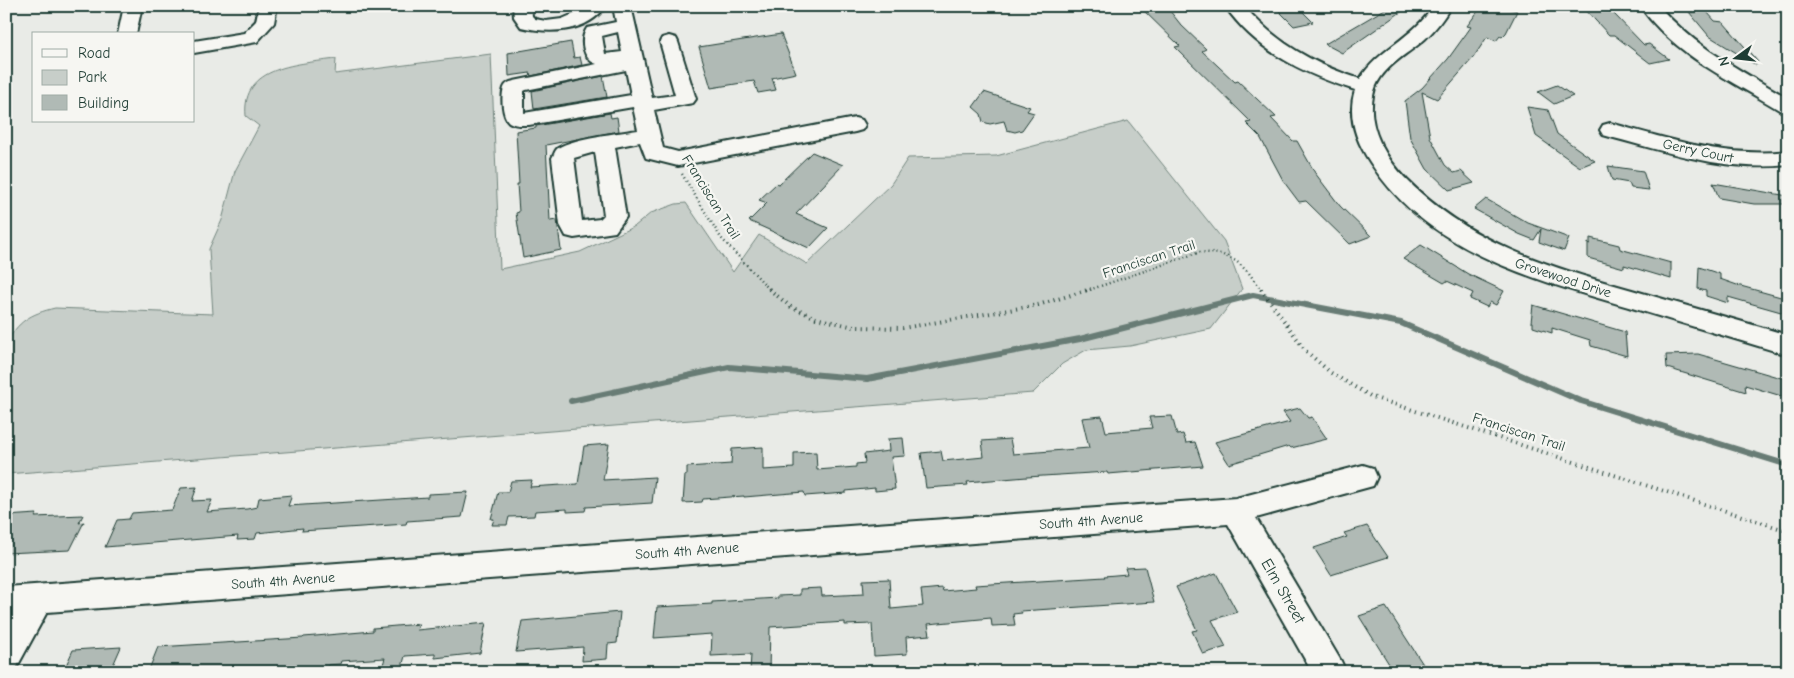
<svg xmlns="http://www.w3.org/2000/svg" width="1794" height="678" font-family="'Comic Neue',sans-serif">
  <rect width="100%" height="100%" fill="#e9ebe7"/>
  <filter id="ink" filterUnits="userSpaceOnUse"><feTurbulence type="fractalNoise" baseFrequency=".02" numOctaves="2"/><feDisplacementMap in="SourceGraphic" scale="10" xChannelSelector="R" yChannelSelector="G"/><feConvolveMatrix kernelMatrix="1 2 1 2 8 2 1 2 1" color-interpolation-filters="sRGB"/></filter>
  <g filter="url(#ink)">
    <path fill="#c7cec9" stroke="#73867e" d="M491,54L500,269L580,252L635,226L651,213L676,204L686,203L733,272L759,235L807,264L891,184L908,158L996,156L1128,121L1224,241L1242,289L1211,329L1130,346L1086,350L1062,364L1033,393L6,474V344C18,321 30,314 55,308L213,314L209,249L222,220L235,171L259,126L246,116C241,65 300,64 336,59L335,74Z"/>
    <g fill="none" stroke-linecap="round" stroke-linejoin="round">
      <path stroke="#687c75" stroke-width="6" d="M571,401L729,367L867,379L1080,339L1253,295L1401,323L1581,401L1788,465"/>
    </g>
    <path fill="#b0bab5" stroke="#1f3d34" d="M1139,6H1166L1181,25L1206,49L1202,51L1235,82L1238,81L1276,117L1271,118L1293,141H1297L1315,173L1340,206L1371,236L1350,244L1306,201L1299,202L1284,182L1260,137L1246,123L1251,122L1175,47L1180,46Z
      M1274,6H1297L1313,22L1294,26Z
      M1390,6L1408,7L1342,53L1325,44Z
      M1482,6H1501L1517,11L1506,33L1502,37L1500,36L1496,41L1487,37L1473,58L1437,99L1422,92L1430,137L1445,165L1454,173L1461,171L1474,183L1449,190L1427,169L1410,138L1405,101L1422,88L1448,59L1471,27L1467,26Z
      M1582,6H1611L1614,14L1644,45L1649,44L1669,59L1650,63L1614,35H1609Z
      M1689,12H1707L1715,21L1723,22L1758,62L1756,65L1709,36Z
      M781,34L796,73L772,78L776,90L758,93L754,81L711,88L699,47Z
      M571,42L574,58L580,57L582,65L531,76L530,73L509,76L508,53Z
      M603,76L607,97L534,109L532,91Z
      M1557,85L1573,96L1554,104L1538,92Z
      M984,92L1030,107L1027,111L1034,113L1022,130L1015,132L1007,130L1004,121L990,124L983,122L981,114L973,107Z
      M1527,107L1548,110L1557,134L1595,161L1580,167L1536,136Z
      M610,113L611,118L617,117L619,131L546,145L550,221L557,220L561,250L523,258L516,213L519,212L517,184H519L516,131L536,128V126Z
      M812,152L843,165L796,214L828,228L809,248L749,221L767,203L759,200L777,183L779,184Z
      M1608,166L1643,171L1649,190L1631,188L1629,183L1612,180Z
      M1713,183L1788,196V204H1754L1719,198Z
      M1486,199L1528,223L1569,238L1564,251L1539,242L1541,229L1534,240L1519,234L1474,209Z
      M1590,238L1619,245L1620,249L1671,263V279L1624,265V268L1588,258V243L1590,244Z
      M1421,245L1468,274L1504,291L1496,305L1490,302L1487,307L1470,299L1473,293L1447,281L1444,283L1403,259Z
      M1699,267L1720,274V279L1737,285L1788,299V314L1728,297V303L1706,296V291L1698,289Z
      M1533,305L1625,332L1627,356L1591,346L1590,340L1552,328V333L1533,327V322H1531Z
      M1698,354L1788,380V398L1745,385L1746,392L1667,368L1666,355Z
      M1300,408L1308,418L1312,417L1327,439L1291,448L1289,446L1229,464L1215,442L1290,422L1283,412Z
      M1102,416L1106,432L1152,428L1149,417L1172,416L1177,435L1183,434L1186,443L1195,442L1203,466L1108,474L1107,472L1027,477L967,482L968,485L926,488L921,453L941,451L943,461L984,457L982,441L1010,439L1013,454L1089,448L1082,418Z
      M903,438L905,456L891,457L895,489L875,491V488L846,491V493L805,496L804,492L744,497V496L703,499L702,502L683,503L685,475H687V467L731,464L732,449L763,447V470L794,468V453L816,452L817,470L856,467V464L865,463L864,454L889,451L888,439Z
      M609,444L603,480L655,477L652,503L586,507L585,511L567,512V509L535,511L534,516L509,517L507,525H492L494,519H491L498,492H508L511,481L532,480L530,487L578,484L584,446Z
      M197,487L192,501L212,500L207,512L247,509L257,507L259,498L292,495L288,506L428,497V494L468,492L462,517L407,521L406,524L302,531L303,528L257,533L255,539L237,540L238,536L105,547L117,520L129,519L132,513L172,510L181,488Z
      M37,514L35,517L83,515L79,523L84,522L70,550L6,553V516Z
      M1367,526L1388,557L1331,575L1314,548L1347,537L1344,533Z
      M1145,567L1154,602L1021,611L1022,613L1013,614L1015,625L992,626L991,618L928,624L930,635L906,637L907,654L874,656L872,624L845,625V622L770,627L769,671L750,672L751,654L711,656L712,634L654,638L657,607L712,604V602L778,598V596L800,595V589L821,588L822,596L864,594L863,580L889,579L891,609L923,606L921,590L942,588L943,591L976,588L975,585L1105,577L1104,576L1127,574L1125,568Z
      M1216,573L1237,612L1212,620L1226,647L1203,654L1192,631L1197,630L1176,587Z
      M1386,607L1428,672H1394L1359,616Z
      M620,612L617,643L608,644L607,659L582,661L583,647L516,652L522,621Z
      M486,623L480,653L435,658V654L405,656L402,667L382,668L385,658L341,661L340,664L328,665L326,672H305L307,667L268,670V672H148L158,647L303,638L304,637L373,631V628L419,624L417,630Z
      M121,647L110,672H63L73,650Z"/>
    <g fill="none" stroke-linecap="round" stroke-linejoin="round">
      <defs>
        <path id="minor" d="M124,6H142L136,34H118Z
          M259,6H277L274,23L257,42L194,53V41L244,33L256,21Z
          M513,6H531L532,16L535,19L546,21L562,19L576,13L586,6H606C587,33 550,34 521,27L514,17Z
          M613,6H631L652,98L675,95L660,42L662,38L669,36L676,38L678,42L696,99L693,103L654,110L663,148L678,152L855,118L862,120L865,125L862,130L855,132L678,166L646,158L640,142L615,147L626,217L615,232L574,238L566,236L560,225L552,158C554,155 555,150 558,148C573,138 619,133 638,130L633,107L529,125C522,125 515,126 509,122C502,116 501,96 504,88C506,83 510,82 514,81L597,64C583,60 579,40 587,28L616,22ZM618,32L622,52L605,54L602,36ZM626,70L631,95L524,113V91L526,90ZM595,152L604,215L600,219L582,221L574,158Z
          M1225,6H1244C1276,43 1313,64 1360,79C1378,49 1415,37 1433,6H1451C1444,18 1436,29 1425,39C1406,56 1378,68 1373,96C1367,128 1386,158 1407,180C1471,244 1547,266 1632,290C1684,305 1736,320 1788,335V355C1736,339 1684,324 1632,308C1536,280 1427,252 1370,162C1356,141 1347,115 1355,90C1304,74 1256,51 1225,6Z
          M1640,6H1659C1694,47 1742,71 1788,98V113L1781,111C1732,81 1674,55 1640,6Z
          M1610,123C1669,139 1726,158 1788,151V165C1723,172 1664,151 1603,135L1600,130L1603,125Z
          M1363,465L1373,468L1377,477L1373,486L1256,518L1341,661L1346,672H1312L1228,524L47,612L17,667L6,671V625L12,615H6V587L1236,498Z"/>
      </defs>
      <use href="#minor" stroke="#1f3d34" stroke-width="4"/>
      <path stroke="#1f3d34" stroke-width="2.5" stroke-dasharray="1 3" stroke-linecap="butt" d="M682,174L721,238L771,291
        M1086,291L1200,252L1221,254L1236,261L1249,273L1262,291"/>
      <path stroke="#1f3d34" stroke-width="4" stroke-dasharray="1 4.5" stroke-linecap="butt" d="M769,289L791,307L816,318L854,327L903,328L1038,305L1091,289
        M1261,289L1306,351L1331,373L1372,397L1788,531"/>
      <use href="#minor" fill="#f6f6f2" fill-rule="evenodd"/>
    </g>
  </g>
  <g text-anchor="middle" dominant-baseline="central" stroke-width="4.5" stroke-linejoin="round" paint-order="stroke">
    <g font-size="14" fill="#1f3d34" stroke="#f6f6f2">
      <text transform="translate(1698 151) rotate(12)">Gerry Court</text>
      <text transform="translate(711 197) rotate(58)">Franciscan Trail</text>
      <text transform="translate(1149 259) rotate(-18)">Franciscan Trail</text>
      <text transform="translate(1563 278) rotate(18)">Grovewood Drive</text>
      <text transform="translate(1519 432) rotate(18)">Franciscan Trail</text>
      <text transform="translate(1091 521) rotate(-4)">South 4th Avenue</text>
      <text transform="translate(687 551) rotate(-4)">South 4th Avenue</text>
      <text transform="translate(283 581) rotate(-4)">South 4th Avenue</text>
    </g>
    <g font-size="16" fill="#1f3d34" stroke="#f6f6f2">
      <text transform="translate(1283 591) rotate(60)">Elm Street</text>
    </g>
  </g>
  <rect width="1794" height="678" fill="none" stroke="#f6f6f2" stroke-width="25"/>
  <rect x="12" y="12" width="1769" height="653" fill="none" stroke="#1f3d34" stroke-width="2" filter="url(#ink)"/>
  <rect x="32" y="32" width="162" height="90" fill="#f6f6f2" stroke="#a0aca6"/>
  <rect x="42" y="49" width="25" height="8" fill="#f6f6f2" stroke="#a0aca6"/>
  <text x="78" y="58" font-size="15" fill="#1f3d34">Road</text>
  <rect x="42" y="70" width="25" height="15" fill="#c7cec9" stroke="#a0aca6"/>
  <text x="78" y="82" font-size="15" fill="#1f3d34">Park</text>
  <rect x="42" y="95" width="25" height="15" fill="#b0bab5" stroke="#a0aca6"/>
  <text x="78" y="108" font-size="15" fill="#1f3d34">Building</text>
  <g transform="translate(1736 58) rotate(255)" stroke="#f6f6f2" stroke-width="4" paint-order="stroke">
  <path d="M0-4L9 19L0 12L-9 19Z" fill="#1f3d34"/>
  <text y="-8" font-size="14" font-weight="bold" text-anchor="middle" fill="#1f3d34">N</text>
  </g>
</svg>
